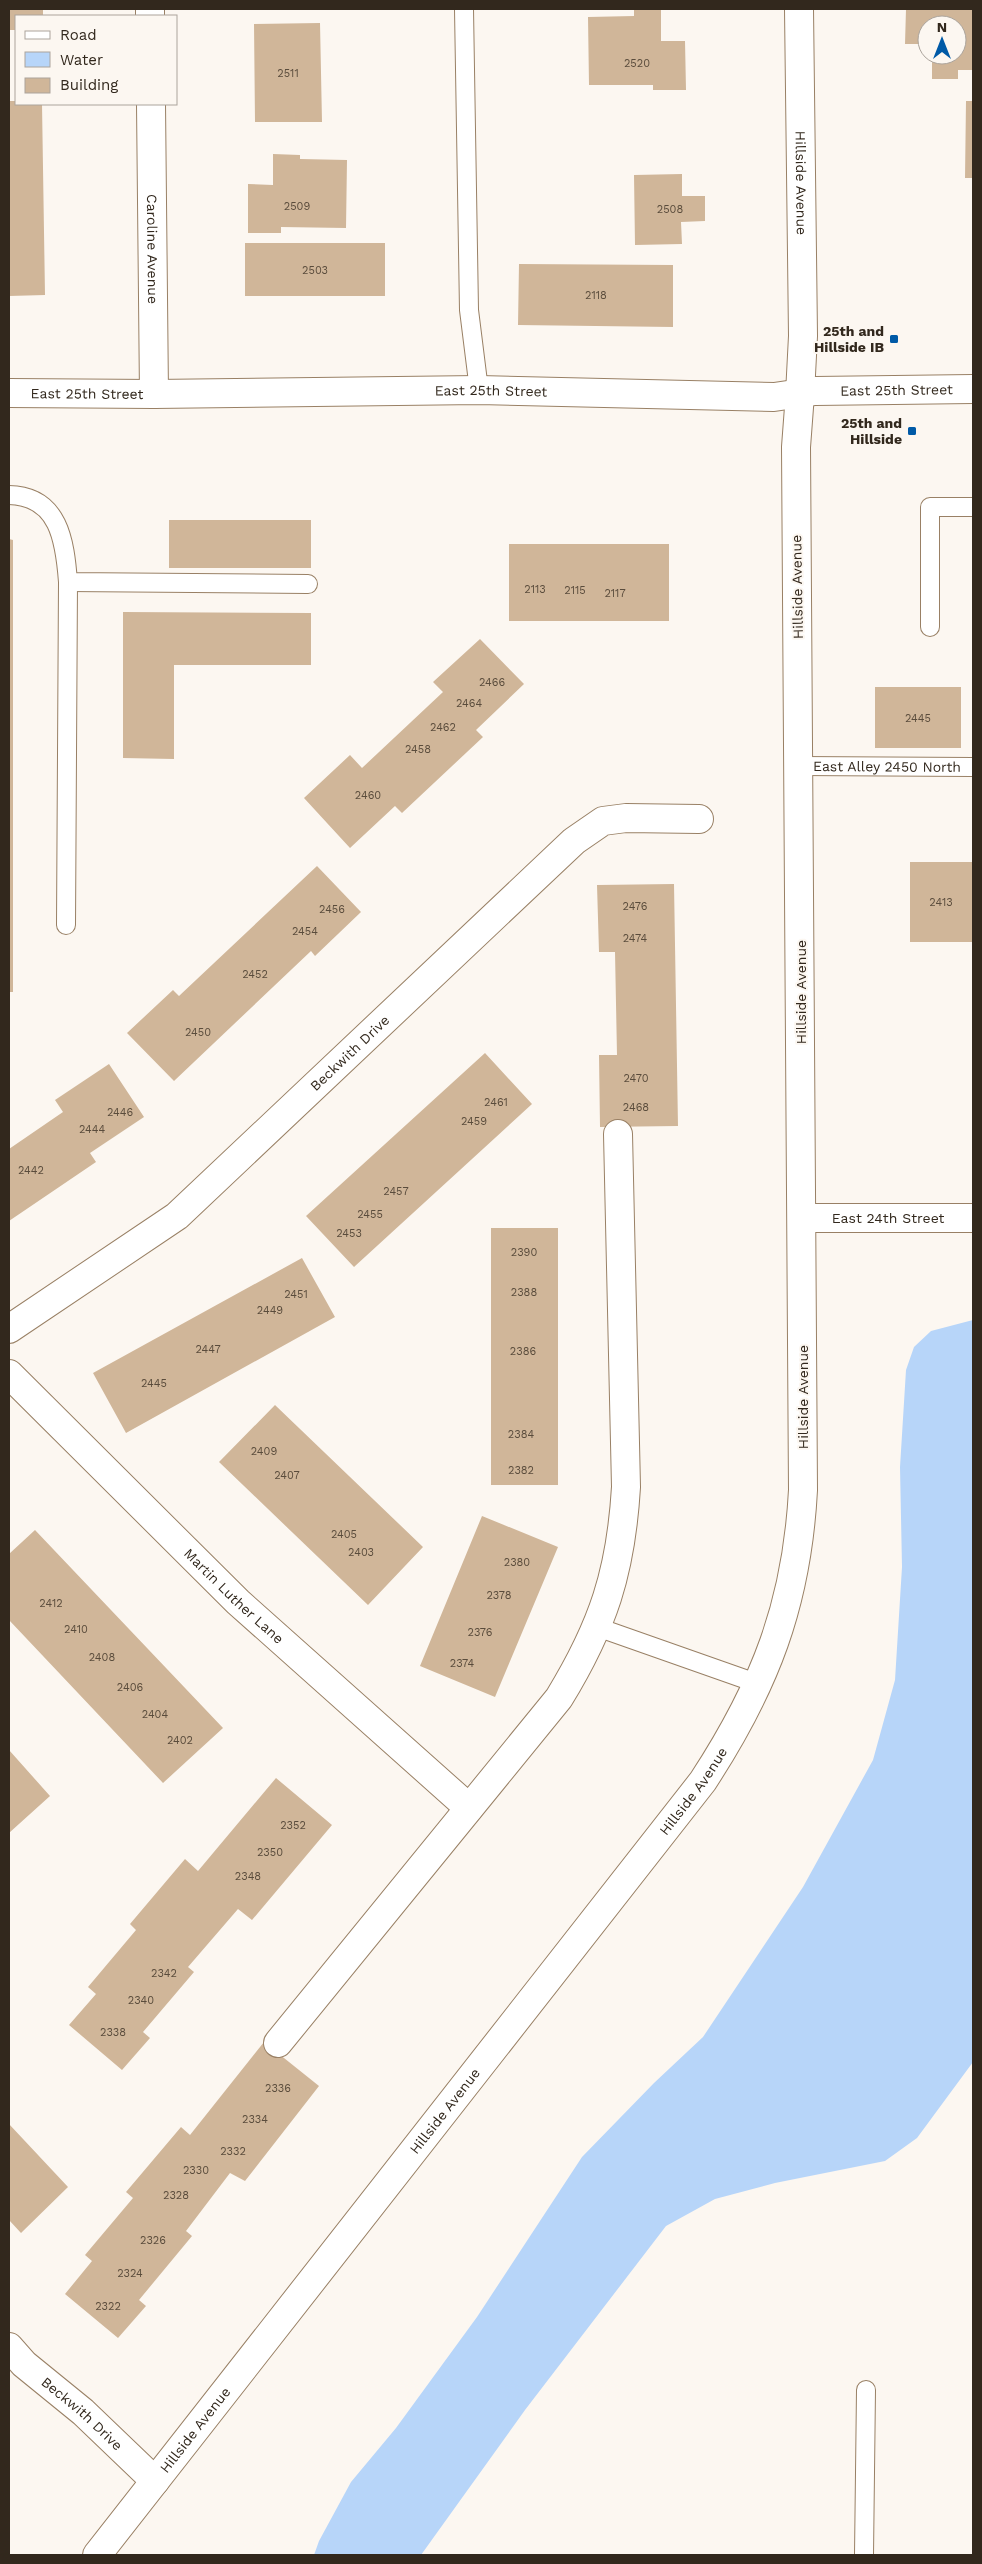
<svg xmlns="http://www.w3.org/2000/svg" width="982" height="2564" font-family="'Work Sans',sans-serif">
  <rect width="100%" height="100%" fill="#fcf7f1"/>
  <path fill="#b7d5f9" d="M973,1320V2062L917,2138L885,2161L775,2183L715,2199L666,2226L525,2410L421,2555H314L319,2541L351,2482L396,2428L477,2317L582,2157L654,2083L703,2037L803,1887L873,1760L895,1680L902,1567L900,1467L906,1370L914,1347L931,1331Z"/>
  <path fill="#d0b699" d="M9,9H43V16H16V30H9Z
    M634,9H661V41H685L686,90H653V85H589L588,17L634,16Z
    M906,9H973V70H958V79H932V55H957V25H927V44H905Z
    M320,23L322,122H255L254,24Z
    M9,101H16V104H42L45,295L9,296Z
    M966,101H973V178H965Z
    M273,154L300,155V159L347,160L346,228L281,227V233H248V184L273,185Z
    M682,174V196H705V221L681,222L682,244L635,245L634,175Z
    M245,243H385V296H245Z
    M519,264L673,265V327L518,325Z
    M169,520H311V568H169Z
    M9,539L13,540V992H9Z
    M509,544H669V621H509Z
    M123,612L311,613V665H174V759L123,758Z
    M480,639L524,684L476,730L483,737L402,813L395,806L350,848L304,798L350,755L362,768L443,692L433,682Z
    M875,687H961V748H875Z
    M910,862H973V942H910Z
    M317,866L361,912L315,956L311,951L174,1081L127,1033L173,990L179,996Z
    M674,884L678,1126L600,1127L599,1055H617L615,952H599L597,885Z
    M485,1053L532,1104L354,1267L306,1216Z
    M109,1064L144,1117L90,1153L96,1162L9,1221V1149L63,1112L55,1100Z
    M491,1228H558V1485H491Z
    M302,1258L335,1317L126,1433L93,1373Z
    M275,1405L423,1547L368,1605L219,1462Z
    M482,1516L558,1547L495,1697L420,1666Z
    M35,1530L223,1728L163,1783L9,1620V1554Z
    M9,1750L50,1796L9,1833Z
    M276,1778L332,1825L252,1920L238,1909L188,1967L194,1972L143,2032L150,2038L122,2070L69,2025L96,1994L88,1987L136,1930L130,1924L185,1859L198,1871Z
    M264,2042L319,2086L245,2181L230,2173L186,2231L192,2236L139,2300L146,2306L118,2338L65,2294L92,2261L85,2255L133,2198L126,2192L181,2127L190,2135Z
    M9,2124L68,2187L21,2233L9,2220Z"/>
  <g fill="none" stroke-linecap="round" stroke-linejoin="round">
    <defs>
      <g id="service">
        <path d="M464,9L469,310L479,390"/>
        <path d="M9,495C59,496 65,541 68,582L308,584"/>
        <path d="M930,627V507H973"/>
        <path id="s1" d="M799,766L973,767"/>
        <path d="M66,925L68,582"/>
        <path d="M597,1627L759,1684"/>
        <path d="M864,2555L866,2390"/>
      </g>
      <g id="minor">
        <path d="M150,9V16"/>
        <path id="s2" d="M799,9L803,336L800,394"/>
        <path id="s3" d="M151,104L154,394"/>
        <path id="s4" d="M803,1218H973"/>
        <path id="s5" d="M9,1329L177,1216L574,841L603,821L626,818L699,819"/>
        <path id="s6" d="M9,1374L238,1602L469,1808"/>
        <path d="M278,2043L559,1698C603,1626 621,1572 626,1487L618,1134"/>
        <path id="s7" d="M9,2347L24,2364L83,2412L155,2481"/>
      </g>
      <g id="tertiary">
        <path id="s8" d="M9,393L154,394L479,390L774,397L815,391L973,389"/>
        <path id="s9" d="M97,2555L703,1781C765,1686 797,1604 803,1490L796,447L800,394"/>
      </g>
    </defs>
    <use href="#service" stroke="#998065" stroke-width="20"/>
    <use href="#minor" stroke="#998065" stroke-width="30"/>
    <use href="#tertiary" stroke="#998065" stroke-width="30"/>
    <use href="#service" stroke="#fff" stroke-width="18"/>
    <use href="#minor" stroke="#fff" stroke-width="28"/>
    <use href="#tertiary" stroke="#fff" stroke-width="28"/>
  </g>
  <g fill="#005aa7" stroke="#fcf7f1" stroke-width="2">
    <rect x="889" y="334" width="10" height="10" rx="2.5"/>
    <rect x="907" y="426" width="10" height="10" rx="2.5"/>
  </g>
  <g text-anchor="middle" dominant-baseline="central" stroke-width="4" stroke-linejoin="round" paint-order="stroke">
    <g font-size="11" fill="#5a4c3c">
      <text x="637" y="63">2520</text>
      <text x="288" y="73">2511</text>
      <text x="297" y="206">2509</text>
      <text x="670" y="209">2508</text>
      <text x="315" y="270">2503</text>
      <text x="596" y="295">2118</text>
      <text x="535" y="589">2113</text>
      <text x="575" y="590">2115</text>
      <text x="615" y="593">2117</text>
      <text x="492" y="682">2466</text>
      <text x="469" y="703">2464</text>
      <text x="918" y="718">2445</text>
      <text x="443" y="727">2462</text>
      <text x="418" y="749">2458</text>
      <text x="368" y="795">2460</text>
      <text x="941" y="902">2413</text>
      <text x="635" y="906">2476</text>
      <text x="332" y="909">2456</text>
      <text x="305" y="931">2454</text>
      <text x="635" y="938">2474</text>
      <text x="255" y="974">2452</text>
      <text x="198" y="1032">2450</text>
      <text x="636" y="1078">2470</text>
      <text x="496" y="1102">2461</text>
      <text x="636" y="1107">2468</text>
      <text x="120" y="1112">2446</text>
      <text x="474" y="1121">2459</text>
      <text x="92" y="1129">2444</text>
      <text x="31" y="1170">2442</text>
      <text x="396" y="1191">2457</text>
      <text x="370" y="1214">2455</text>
      <text x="349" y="1233">2453</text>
      <text x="524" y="1252">2390</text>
      <text x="524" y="1292">2388</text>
      <text x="296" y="1294">2451</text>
      <text x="270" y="1310">2449</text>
      <text x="208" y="1349">2447</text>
      <text x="523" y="1351">2386</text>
      <text x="154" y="1383">2445</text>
      <text x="521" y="1434">2384</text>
      <text x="264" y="1451">2409</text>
      <text x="521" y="1470">2382</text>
      <text x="287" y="1475">2407</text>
      <text x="344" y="1534">2405</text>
      <text x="361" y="1552">2403</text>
      <text x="517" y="1562">2380</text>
      <text x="499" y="1595">2378</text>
      <text x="51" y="1603">2412</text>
      <text x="76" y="1629">2410</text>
      <text x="480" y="1632">2376</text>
      <text x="102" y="1657">2408</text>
      <text x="462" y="1663">2374</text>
      <text x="130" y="1687">2406</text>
      <text x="155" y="1714">2404</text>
      <text x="180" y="1740">2402</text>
      <text x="293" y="1825">2352</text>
      <text x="270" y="1852">2350</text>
      <text x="248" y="1876">2348</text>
      <text x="164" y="1973">2342</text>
      <text x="141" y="2000">2340</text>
      <text x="113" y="2032">2338</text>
      <text x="278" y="2088">2336</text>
      <text x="255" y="2119">2334</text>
      <text x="233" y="2151">2332</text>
      <text x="196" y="2170">2330</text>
      <text x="176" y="2195">2328</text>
      <text x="153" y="2240">2326</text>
      <text x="130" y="2273">2324</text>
      <text x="108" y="2306">2322</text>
    </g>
    <g font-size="14" fill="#32281d" stroke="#fcf7f1">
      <text stroke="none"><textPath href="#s2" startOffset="174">Hillside Avenue</textPath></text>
      <text stroke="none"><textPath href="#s3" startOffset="145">Caroline Avenue</textPath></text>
      <text stroke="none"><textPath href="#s8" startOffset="888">East 25th Street</textPath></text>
      <text stroke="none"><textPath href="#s8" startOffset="482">East 25th Street</textPath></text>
      <text stroke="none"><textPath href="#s8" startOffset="78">East 25th Street</textPath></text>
      <text transform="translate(797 587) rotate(-91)">Hillside Avenue</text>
      <text stroke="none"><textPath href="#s1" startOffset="88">East Alley 2450 North</textPath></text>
      <text transform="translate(801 992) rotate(-90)">Hillside Avenue</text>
      <text stroke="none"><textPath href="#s5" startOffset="440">Beckwith Drive</textPath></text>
      <text stroke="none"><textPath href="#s4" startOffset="85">East 24th Street</textPath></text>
      <text transform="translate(803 1397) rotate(-90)">Hillside Avenue</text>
      <text stroke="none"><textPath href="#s6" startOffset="316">Martin Luther Lane</textPath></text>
      <text stroke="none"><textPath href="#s9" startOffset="969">Hillside Avenue</textPath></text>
      <text stroke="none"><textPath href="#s9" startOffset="564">Hillside Avenue</textPath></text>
      <text stroke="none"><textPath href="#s7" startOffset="99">Beckwith Drive</textPath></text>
      <text stroke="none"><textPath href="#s9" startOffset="159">Hillside Avenue</textPath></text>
    </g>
    <g font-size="14" font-weight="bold" fill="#32281d" stroke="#fcf7f1" text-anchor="end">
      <text x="884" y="331">25th and<tspan x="884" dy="16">Hillside IB</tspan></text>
      <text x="902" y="423">25th and<tspan x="902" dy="16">Hillside</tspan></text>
    </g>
  </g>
  <rect width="982" height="2564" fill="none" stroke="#32281d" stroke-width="20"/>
  <rect x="15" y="15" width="162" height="90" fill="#fcf7f1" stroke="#aba49c"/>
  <rect x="25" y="31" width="25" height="8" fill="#ffffff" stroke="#aba49c"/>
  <text x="60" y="40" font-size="15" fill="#32281d">Road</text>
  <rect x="25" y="52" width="25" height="15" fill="#b7d5f9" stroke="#aba49c"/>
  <text x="60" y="65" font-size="15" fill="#32281d">Water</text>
  <rect x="25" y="78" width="25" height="15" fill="#d0b699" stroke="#aba49c"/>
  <text x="60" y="90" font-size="15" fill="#32281d">Building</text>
  <g transform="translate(942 40)"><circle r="24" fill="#fcf7f1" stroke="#aba49c"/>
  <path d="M0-4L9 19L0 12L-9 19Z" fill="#005aa7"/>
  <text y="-8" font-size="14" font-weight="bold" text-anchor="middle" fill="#32281d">N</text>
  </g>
</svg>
